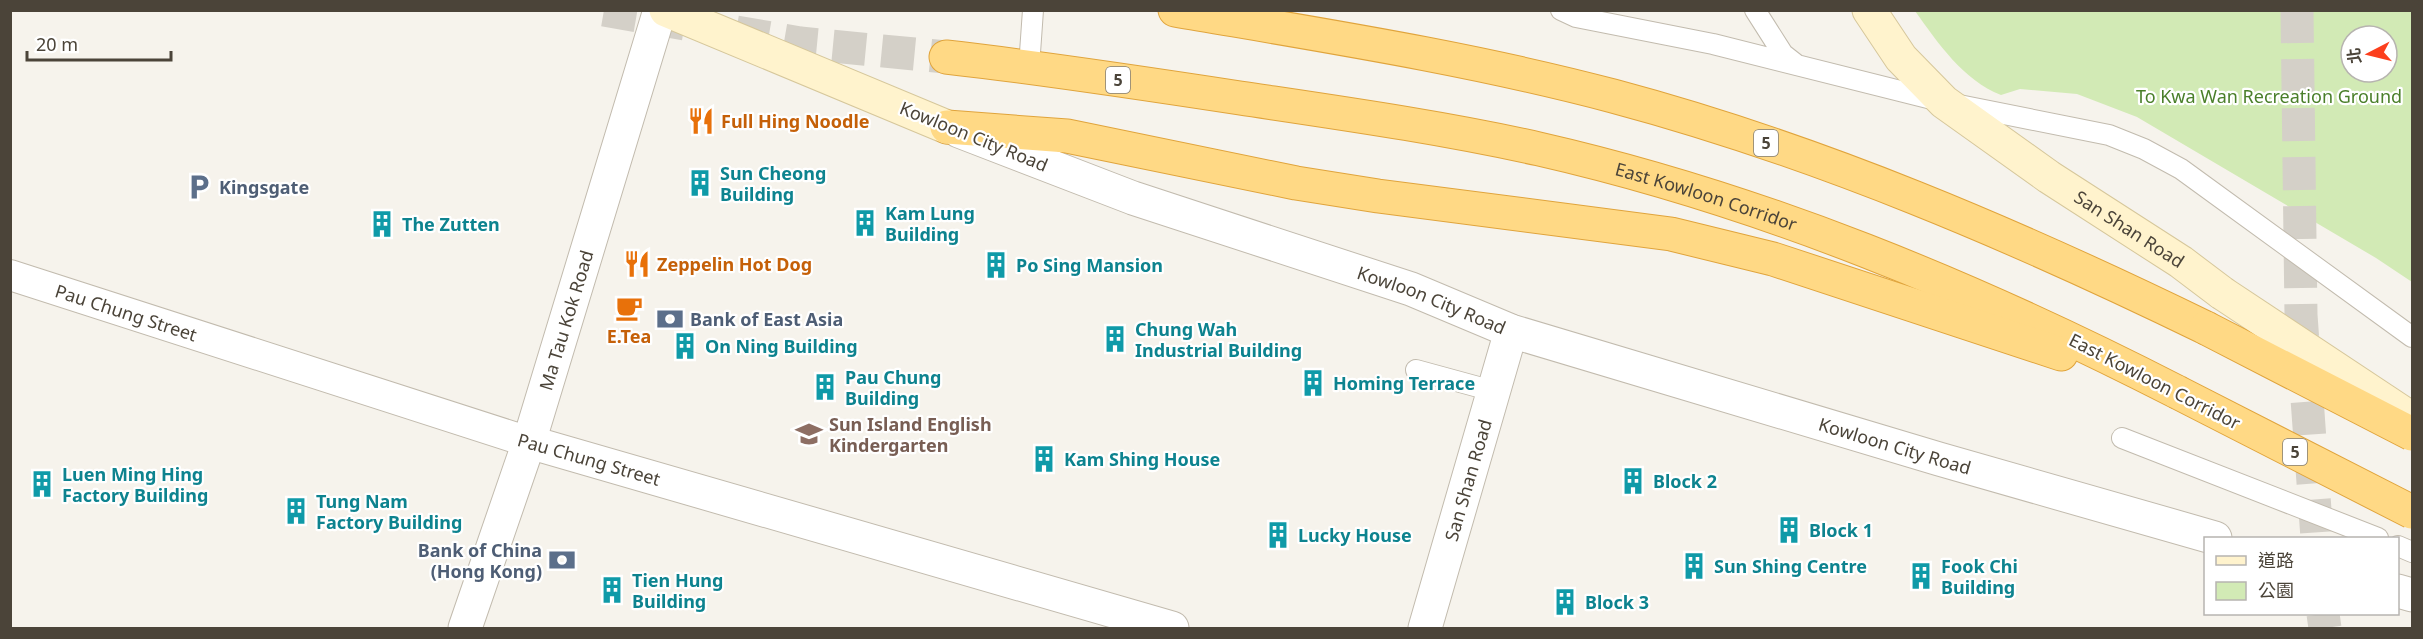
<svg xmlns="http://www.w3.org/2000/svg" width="2423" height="639" font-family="'Noto Sans','Noto Sans TC',sans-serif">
  <rect width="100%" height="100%" fill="#f6f3ec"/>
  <path fill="#d2eab5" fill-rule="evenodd" d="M1915,11H2412V282L2376,258L2137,117L2077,94L2020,89L2001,95C1963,80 1938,43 1915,11ZM2351,36H2387V72H2351Z"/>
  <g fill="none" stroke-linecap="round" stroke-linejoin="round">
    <path stroke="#d4d0c8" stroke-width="33" stroke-dasharray="33 16" stroke-linecap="butt" d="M604,10L685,24
      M2297,10L2301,315L2317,538
      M736,32L800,43L946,57
      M2323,614L2325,628"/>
    <defs>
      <path id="service" d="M1561,10L1576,17L1713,44L1944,102L2109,135L2144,149L2181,169L2412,337
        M1755,10L1783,54L1797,65
        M1029,67L1033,10
        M1416,370L1493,391
        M2122,438L2378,538
        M2398,546L2412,552"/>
      <g id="pedestrian">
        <path id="s1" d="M10,275L529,442"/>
      </g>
      <g id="minor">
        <path id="s2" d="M959,131L1133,198L1411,289L1511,331L1939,459L2215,538"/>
        <path d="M529,442L1172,628"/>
        <path d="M2398,591L2412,595"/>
        <path id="s3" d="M1425,628L1511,331"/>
      </g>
      <g id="tertiary">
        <path id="s4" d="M465,628L529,442L660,10"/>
      </g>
      <g id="secondary">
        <path d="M666,10L947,127"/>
        <path id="s5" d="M1869,10L1901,58L1944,102L2049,177L2181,262L2222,293"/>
      </g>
      <g id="trunk">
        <path d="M1175,10C1321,35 1470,58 1613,96C1819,151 2015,235 2206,328"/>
        <path id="s6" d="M946,57C1044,68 1142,83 1240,98C1340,113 1440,127 1539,149C1762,200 1974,288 2177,392"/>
        <path d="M947,127L1067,136L1296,183L1378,196L1671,234L1773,259L2061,354"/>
      </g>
    </defs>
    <use href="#service" stroke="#c2bbae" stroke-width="22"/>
    <use href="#pedestrian" stroke="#c2bbae" stroke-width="32"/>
    <use href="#minor" stroke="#c2bbae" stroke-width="35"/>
    <use href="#tertiary" stroke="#c2bbae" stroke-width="35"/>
    <use href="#secondary" stroke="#d6c79b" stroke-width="35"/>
    <use href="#trunk" stroke="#e0a43c" stroke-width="35"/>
    <use href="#service" stroke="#fff" stroke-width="20"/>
    <use href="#pedestrian" stroke="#fff" stroke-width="30"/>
    <use href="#minor" stroke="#fff" stroke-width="33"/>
    <use href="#tertiary" stroke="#fff" stroke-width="33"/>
    <use href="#secondary" stroke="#fff3cd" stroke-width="33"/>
    <use href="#trunk" stroke="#ffd985" stroke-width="33"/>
    <defs>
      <path id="secondary-bridge" d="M2222,293L2412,419"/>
      <path id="trunk-bridge" d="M2206,328L2412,434
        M2177,392L2412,512"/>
    </defs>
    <use href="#secondary-bridge" stroke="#d6c79b" stroke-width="35" stroke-linecap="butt"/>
    <use href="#trunk-bridge" stroke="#e0a43c" stroke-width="35" stroke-linecap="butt"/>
    <use href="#secondary-bridge" stroke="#fff3cd" stroke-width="33"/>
    <use href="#trunk-bridge" stroke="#ffd985" stroke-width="33"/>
  </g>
  <defs>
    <symbol id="restaurant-bare" viewBox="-9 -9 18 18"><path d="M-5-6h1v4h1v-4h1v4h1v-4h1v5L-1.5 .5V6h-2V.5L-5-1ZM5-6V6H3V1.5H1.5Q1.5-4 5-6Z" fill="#e8710a" stroke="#fff" stroke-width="2.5" paint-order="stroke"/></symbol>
    <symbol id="building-bare" viewBox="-9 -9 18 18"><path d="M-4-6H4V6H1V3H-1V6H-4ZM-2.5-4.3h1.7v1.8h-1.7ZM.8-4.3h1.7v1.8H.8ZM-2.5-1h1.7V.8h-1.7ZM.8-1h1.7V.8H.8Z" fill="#0f9aa8" stroke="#fff" stroke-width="2.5" paint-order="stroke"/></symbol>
    <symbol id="parking-bare" viewBox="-9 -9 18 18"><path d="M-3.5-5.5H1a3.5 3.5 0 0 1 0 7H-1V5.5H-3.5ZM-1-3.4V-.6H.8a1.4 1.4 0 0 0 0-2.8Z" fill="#5c6f8a" stroke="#fff" stroke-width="2.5" paint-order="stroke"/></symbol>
    <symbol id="cafe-bare" viewBox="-9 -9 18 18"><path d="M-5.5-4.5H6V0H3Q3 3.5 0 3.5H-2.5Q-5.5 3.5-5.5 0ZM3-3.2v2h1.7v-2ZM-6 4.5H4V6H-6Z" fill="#e8710a" stroke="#fff" stroke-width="2.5" paint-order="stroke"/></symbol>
    <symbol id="bank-bare" viewBox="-9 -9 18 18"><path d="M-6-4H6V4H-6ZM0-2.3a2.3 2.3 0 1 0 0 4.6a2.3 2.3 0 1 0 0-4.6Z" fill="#5c6f8a" stroke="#fff" stroke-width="2.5" paint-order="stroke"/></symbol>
    <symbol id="school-bare" viewBox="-9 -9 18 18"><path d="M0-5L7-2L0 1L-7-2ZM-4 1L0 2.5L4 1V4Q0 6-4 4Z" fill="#8d6e63" stroke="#fff" stroke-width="2.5" paint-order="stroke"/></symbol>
  </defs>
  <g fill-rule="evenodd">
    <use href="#restaurant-bare" x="682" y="102" width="38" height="38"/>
    <use href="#building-bare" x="681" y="164" width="38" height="38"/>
    <use href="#parking-bare" x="180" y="168" width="38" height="38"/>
    <use href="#building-bare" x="846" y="204" width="38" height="38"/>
    <use href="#building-bare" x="363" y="205" width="38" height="38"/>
    <use href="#restaurant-bare" x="618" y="245" width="38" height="38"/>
    <use href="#building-bare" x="977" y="246" width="38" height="38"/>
    <use href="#cafe-bare" x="610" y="289" width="38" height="38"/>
    <use href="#bank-bare" x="651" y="300" width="38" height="38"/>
    <use href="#building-bare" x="1096" y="320" width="38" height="38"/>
    <use href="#building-bare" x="666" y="327" width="38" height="38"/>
    <use href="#building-bare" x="1294" y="364" width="38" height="38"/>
    <use href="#building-bare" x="806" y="368" width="38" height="38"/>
    <use href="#school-bare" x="790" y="415" width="38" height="38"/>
    <use href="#building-bare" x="1025" y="440" width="38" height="38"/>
    <use href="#building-bare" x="1614" y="462" width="38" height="38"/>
    <use href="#building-bare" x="23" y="465" width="38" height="38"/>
    <use href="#building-bare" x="277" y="492" width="38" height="38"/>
    <use href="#building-bare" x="1770" y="511" width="38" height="38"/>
    <use href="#building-bare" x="1259" y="516" width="38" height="38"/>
    <use href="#bank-bare" x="543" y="541" width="38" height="38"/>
    <use href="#building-bare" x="1675" y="547" width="38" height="38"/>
    <use href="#building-bare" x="1902" y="557" width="38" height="38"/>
    <use href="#building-bare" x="593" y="571" width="38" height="38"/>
    <use href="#building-bare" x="1546" y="583" width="38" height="38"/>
  </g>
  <g text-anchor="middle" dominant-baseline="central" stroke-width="4.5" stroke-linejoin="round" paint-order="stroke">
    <g fill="#fff" stroke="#817c74" stroke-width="1.5">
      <rect x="1106" y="67" width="24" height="26" rx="4.5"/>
      <rect x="1754" y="130" width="24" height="26" rx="4.5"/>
      <rect x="2283" y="439" width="24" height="26" rx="4.5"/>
    </g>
    <g font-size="16" font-weight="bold" fill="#4b4439">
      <text x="1118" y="80">5</text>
      <text x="1766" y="143">5</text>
      <text x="2295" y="452">5</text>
    </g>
    <g font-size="18" fill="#4a7f2a" stroke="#fff">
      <text x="2269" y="96">To Kwa Wan Recreation Ground</text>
    </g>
    <g font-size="18" font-weight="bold" fill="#c56008" stroke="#fff" text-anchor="start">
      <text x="721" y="121">Full Hing Noodle</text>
      <text x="657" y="264">Zeppelin Hot Dog</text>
      <text x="629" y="336" text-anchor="middle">E.Tea</text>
    </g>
    <g font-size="18" fill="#4b4439" stroke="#fff">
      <text transform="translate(974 136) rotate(22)">Kowloon City Road</text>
      <text stroke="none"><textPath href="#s6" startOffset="774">East Kowloon Corridor</textPath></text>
      <text stroke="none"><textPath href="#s5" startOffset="344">San Shan Road</textPath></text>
      <text stroke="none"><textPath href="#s2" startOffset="502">Kowloon City Road</textPath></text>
      <text stroke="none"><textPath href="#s1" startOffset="122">Pau Chung Street</textPath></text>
      <text stroke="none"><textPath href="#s4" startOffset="324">Ma Tau Kok Road</textPath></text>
      <text transform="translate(2155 381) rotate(27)">East Kowloon Corridor</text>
      <text stroke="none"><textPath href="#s2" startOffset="988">Kowloon City Road</textPath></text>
      <text transform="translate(589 459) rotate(16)">Pau Chung Street</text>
      <text stroke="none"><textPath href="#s3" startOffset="154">San Shan Road</textPath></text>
    </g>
    <g font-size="18" font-weight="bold" fill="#0d838f" stroke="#fff" text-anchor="start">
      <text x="720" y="173">Sun Cheong<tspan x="720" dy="21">Building</tspan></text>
      <text x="885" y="213">Kam Lung<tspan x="885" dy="21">Building</tspan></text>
      <text x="402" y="224">The Zutten</text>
      <text x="1016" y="265">Po Sing Mansion</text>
      <text x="1135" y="329">Chung Wah<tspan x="1135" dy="21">Industrial Building</tspan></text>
      <text x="705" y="346">On Ning Building</text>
      <text x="845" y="377">Pau Chung<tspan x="845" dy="21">Building</tspan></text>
      <text x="1333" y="383">Homing Terrace</text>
      <text x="1064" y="459">Kam Shing House</text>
      <text x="62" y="474">Luen Ming Hing<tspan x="62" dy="21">Factory Building</tspan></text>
      <text x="1653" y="481">Block 2</text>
      <text x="316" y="501">Tung Nam<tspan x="316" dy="21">Factory Building</tspan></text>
      <text x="1809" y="530">Block 1</text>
      <text x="1298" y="535">Lucky House</text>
      <text x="1714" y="566">Sun Shing Centre</text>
      <text x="1941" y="566">Fook Chi<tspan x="1941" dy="21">Building</tspan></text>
      <text x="632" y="580">Tien Hung<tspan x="632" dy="21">Building</tspan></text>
      <text x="1585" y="602">Block 3</text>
    </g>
    <g font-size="18" font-weight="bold" fill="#4e5e75" stroke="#fff" text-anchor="start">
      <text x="219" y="187">Kingsgate</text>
      <text x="690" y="319">Bank of East Asia</text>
      <text x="542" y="550" text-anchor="end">Bank of China<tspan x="542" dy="21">(Hong Kong)</tspan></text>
    </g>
    <g font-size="18" font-weight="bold" fill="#785e54" stroke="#fff" text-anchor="start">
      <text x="829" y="424">Sun Island English<tspan x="829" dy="21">Kindergarten</tspan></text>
    </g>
  </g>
  <rect width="2423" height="639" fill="none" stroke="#4b4439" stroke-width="24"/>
  <rect x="2204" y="537" width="195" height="78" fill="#ffffff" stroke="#b7b4b0" stroke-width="1.5"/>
  <rect x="2216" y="556" width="30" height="9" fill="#fff3cd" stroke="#b7b4b0" stroke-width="1.5"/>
  <text x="2258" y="567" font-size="18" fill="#4b4439">道路</text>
  <rect x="2216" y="582" width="30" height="18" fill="#d2eab5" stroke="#b7b4b0" stroke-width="1.5"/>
  <text x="2258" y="597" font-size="18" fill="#4b4439">公園</text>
  <g transform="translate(2369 54) rotate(263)"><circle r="28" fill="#ffffff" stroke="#b7b4b0" stroke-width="1.5"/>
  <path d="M0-4.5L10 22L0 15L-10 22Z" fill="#fc3f1d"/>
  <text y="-9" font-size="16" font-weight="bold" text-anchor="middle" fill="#4b4439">北</text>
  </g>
  <path d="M27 51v9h144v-9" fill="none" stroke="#4b4439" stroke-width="3"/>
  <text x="36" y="51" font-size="18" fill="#4b4439" stroke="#ffffff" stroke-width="4.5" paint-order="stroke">20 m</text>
</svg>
